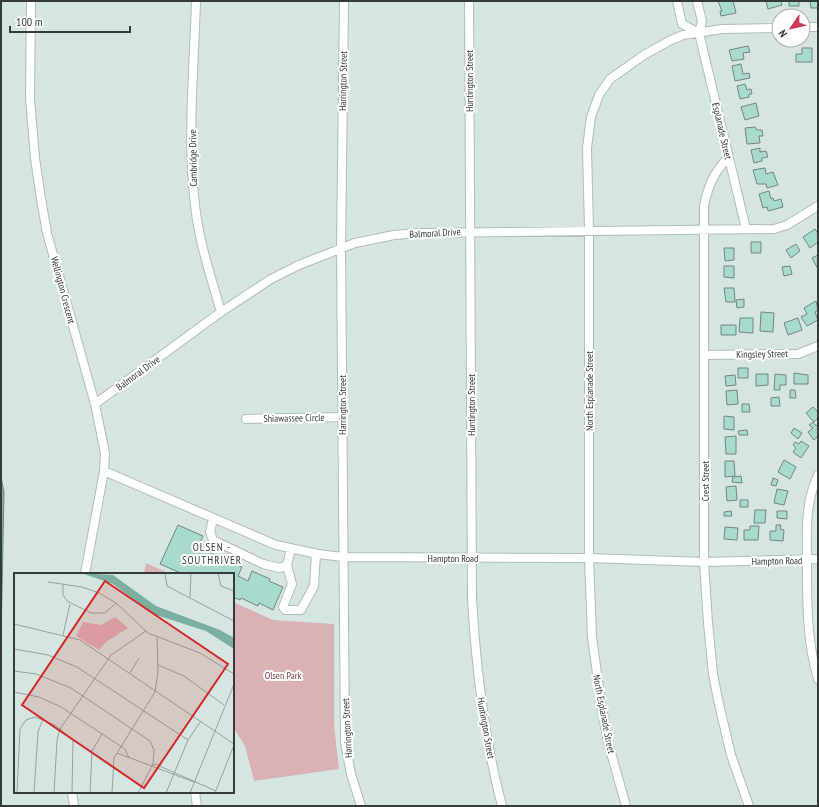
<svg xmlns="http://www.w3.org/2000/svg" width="819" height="807" font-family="'PT Sans Narrow',sans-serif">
  <rect width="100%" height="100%" fill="#d5e6e2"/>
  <path fill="#dab1b5" d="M146,563L171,574H144Z
    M233,602L273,620L334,624V725L339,769L254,781L245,746L233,727Z"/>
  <path fill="#7daea2" stroke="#678c82" d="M1,477L4,492L1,643Z"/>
  <path fill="#a8dace" stroke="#758581" d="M718,1H733L736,13L721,16L720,11H722Z
    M766,1H781L782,5L768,9Z
    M789,1H799V6H789Z
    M810,1H818V8H811Z
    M748,46L750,52L743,53L744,59L732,61L729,50Z
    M802,48H812V62H796V54H802Z
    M741,64L743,74L749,73L750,78L735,81L732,66Z
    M745,84L747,90L751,89L752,94H749V97L740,99L737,86Z
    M756,103L759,116L745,120L741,107Z
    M755,127L757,130H762L763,136H759L760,143L747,144L745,128Z
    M760,148V152L766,151L768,157L762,158V161L754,163L751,150Z
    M765,168L766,174L773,172L778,185L767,188L766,184H757L753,170Z
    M769,191L771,199L773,198L774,201L781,199L783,207L768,211L767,207L763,208L759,194Z
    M815,229L818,234V242L810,248L803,237Z
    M751,242H761V253H751Z
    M796,244L800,251L791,258L786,250Z
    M724,248H734V260L725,261Z
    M818,255V269L812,258Z
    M724,266H734V278L724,277Z
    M790,266L792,274L784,276L782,267Z
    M724,288H734L735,302H726Z
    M744,299V307L737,308L736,300Z
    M816,301L818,310L815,312L818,320L807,326L801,317L807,314L804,308Z
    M761,312L774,313L773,332L760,331Z
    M740,318H753V333L739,332Z
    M798,318L802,330L788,335L784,323Z
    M721,325H736V335H721Z
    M738,368H748V378H738Z
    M794,373L808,375V384H794Z
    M756,374H768V385L756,386Z
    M775,374L786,375V385H780V390H774Z
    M735,375L736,385L726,386L725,376Z
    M737,390L738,404L727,405L726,391Z
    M790,390H795L796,398H790Z
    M779,397L780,406H771V398Z
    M742,404H749L750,412H742Z
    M813,407L818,412V418L814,422L806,413Z
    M724,416L734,417V430L724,429Z
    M813,422L816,426L818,424V436L814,440L808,432L813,428L809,425Z
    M794,428L802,433L798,439L791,433Z
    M747,430L748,435H739L738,431Z
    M736,436V454H726L725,437Z
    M801,441L809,446L801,458L793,452L796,448L793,445L795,442L799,444Z
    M784,460L796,467L790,479L778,472Z
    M725,461H734L735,476L725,477Z
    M741,476L742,483L732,482L733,477Z
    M773,478L778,480L776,486L771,485Z
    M736,486L737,500L727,501L726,487Z
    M777,489L788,491L784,505L774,503Z
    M740,500H748V507H740Z
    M755,510H766L765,523H754Z
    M731,511L732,516H724V512Z
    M777,511H787V519L777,518Z
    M178,525L203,536L198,547L242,567L238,576L248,581L252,571L270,579L269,581L283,587L273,610L259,603L258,606L241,598L240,600L233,597V574H183L160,564Z
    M776,525H781L780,529L784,530L783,541L770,540V531H776Z
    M750,526H759L758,540H744V530H750Z
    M725,527L738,528L737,540L724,539Z"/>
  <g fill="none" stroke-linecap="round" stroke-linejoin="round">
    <defs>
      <path id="minor" d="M31,1L30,99L35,158L41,199L47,233L95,404L105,453L104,471L85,574
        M196,1C194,69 187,138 195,205C199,242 211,277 221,312
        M344,1L341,249L345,742L351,774L361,806
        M469,1L472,598C476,668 484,738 502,806
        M677,1L682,24L699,33
        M697,1L702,21L699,33L746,229
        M803,27H818
        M728,158C714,172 708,186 704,206V562L708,623L713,674L718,700L731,755L749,806
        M705,355L798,354L818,346
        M95,404L221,312L271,279L299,265L355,243L394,235L420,233L774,229L787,225L818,206
        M246,419L342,417
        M104,471L276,545L318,554L343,557L589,558L704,562L818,559
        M818,475C804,505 807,535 807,567C807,605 807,643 818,679
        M213,519L210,532L213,540L263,564L280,568L287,565L291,549
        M287,565L292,584L283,607L285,610H301L314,586L316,554
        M72,792L74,806
        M195,792L197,806
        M626,806L608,742L602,710L592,637L589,558V230L587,148L591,117L599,95L610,79L644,55L669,41L683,35L722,29L779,28"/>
    </defs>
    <use href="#minor" stroke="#aebeba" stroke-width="10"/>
    <use href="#minor" stroke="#fff" stroke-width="8"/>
  </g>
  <g text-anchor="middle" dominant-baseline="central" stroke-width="4" stroke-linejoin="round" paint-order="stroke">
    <g font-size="10" fill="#343b39" stroke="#fff">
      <text transform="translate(343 81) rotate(-89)">Harrington Street</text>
      <text transform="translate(469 81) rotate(-90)">Huntington Street</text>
      <text transform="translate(722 131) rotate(77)">Esplanade Street</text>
      <text transform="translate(193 158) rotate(-91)">Cambridge Drive</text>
      <text transform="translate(435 233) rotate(-3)">Balmoral Drive</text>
      <text transform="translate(63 290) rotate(75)">Wellington Crescent</text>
      <text transform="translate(762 354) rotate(-1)">Kingsley Street</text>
      <text transform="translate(138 373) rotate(-36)">Balmoral Drive</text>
      <text transform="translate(589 391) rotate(-90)">North Esplanade Street</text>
      <text transform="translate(342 405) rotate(-90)">Harrington Street</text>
      <text transform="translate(471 405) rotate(-90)">Huntington Street</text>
      <text transform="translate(294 418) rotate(-1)">Shiawassee Circle</text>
      <text transform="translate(705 481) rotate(-90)">Crest Street</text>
      <text x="453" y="558">Hampton Road</text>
      <text transform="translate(777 561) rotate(-1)">Hampton Road</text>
      <text transform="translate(604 714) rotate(79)">North Esplanade Street</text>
      <text transform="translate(347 728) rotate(-93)">Harrington Street</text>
      <text transform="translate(486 728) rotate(80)">Huntington Street</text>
    </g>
    <g font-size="10" fill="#7c3e47" stroke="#fff">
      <text x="283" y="675">Olsen Park</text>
    </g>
    <g font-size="11" letter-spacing="1" fill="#343b39" stroke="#fff">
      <text x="212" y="547">OLSEN -<tspan x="212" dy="13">SOUTHRIVER</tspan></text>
    </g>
  </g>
  <g transform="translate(14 573)">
    <rect width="220" height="220" fill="#d5e6e2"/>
    <path d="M101,44L114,55L92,69L85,77L62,63L69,49L87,52Z" fill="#dab1b5"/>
    <path d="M67,0L99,2L142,33L206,57L220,65V76L192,58L139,41L99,11Z" fill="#7daea2"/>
    <path fill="none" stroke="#95a29e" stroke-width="1" d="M151,0L153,13L220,48M204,0L207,13L220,18M34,9L68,14L85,20L102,30L134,60L186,80L220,101M49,12V22L53,28L77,40H91L102,30M176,24L177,0M0,51L66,67L220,171M49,62L56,31M0,76L34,82L63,94L174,167M144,92L170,103L210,132M0,98L22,101L57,115L136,168L140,177L139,191L124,220M116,100L125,85M0,119L25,124L47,134L111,176L115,185M103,180L180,209M138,193L141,191L202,218M3,220L6,156L12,147L21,144L41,152L59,167L58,220M20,220L24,159L29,146M40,220L43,167L46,156L97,82L132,58M76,220L78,178L88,161M98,220L100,185L141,119L144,99L143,64M152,220L174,167L187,148M176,220L220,111M201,220L220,172"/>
    <path fill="#d62828" fill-opacity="0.15" stroke="#d62828" stroke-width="2" d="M91,8L214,91L130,215L8,132Z"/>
    <rect width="220" height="220" fill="none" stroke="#343b39" stroke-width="2"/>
  </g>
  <rect width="819" height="807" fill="none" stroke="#343b39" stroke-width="4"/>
  <g transform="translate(791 28) rotate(236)"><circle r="19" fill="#ffffff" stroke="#aeb1b0"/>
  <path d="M0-3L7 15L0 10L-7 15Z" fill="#cb3b5a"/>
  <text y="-6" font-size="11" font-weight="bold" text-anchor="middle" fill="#343b39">N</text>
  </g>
  <path d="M10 26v6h120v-6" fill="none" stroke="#343b39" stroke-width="2"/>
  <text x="16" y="26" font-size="12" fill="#343b39" stroke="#ffffff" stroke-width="3" paint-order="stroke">100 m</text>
</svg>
